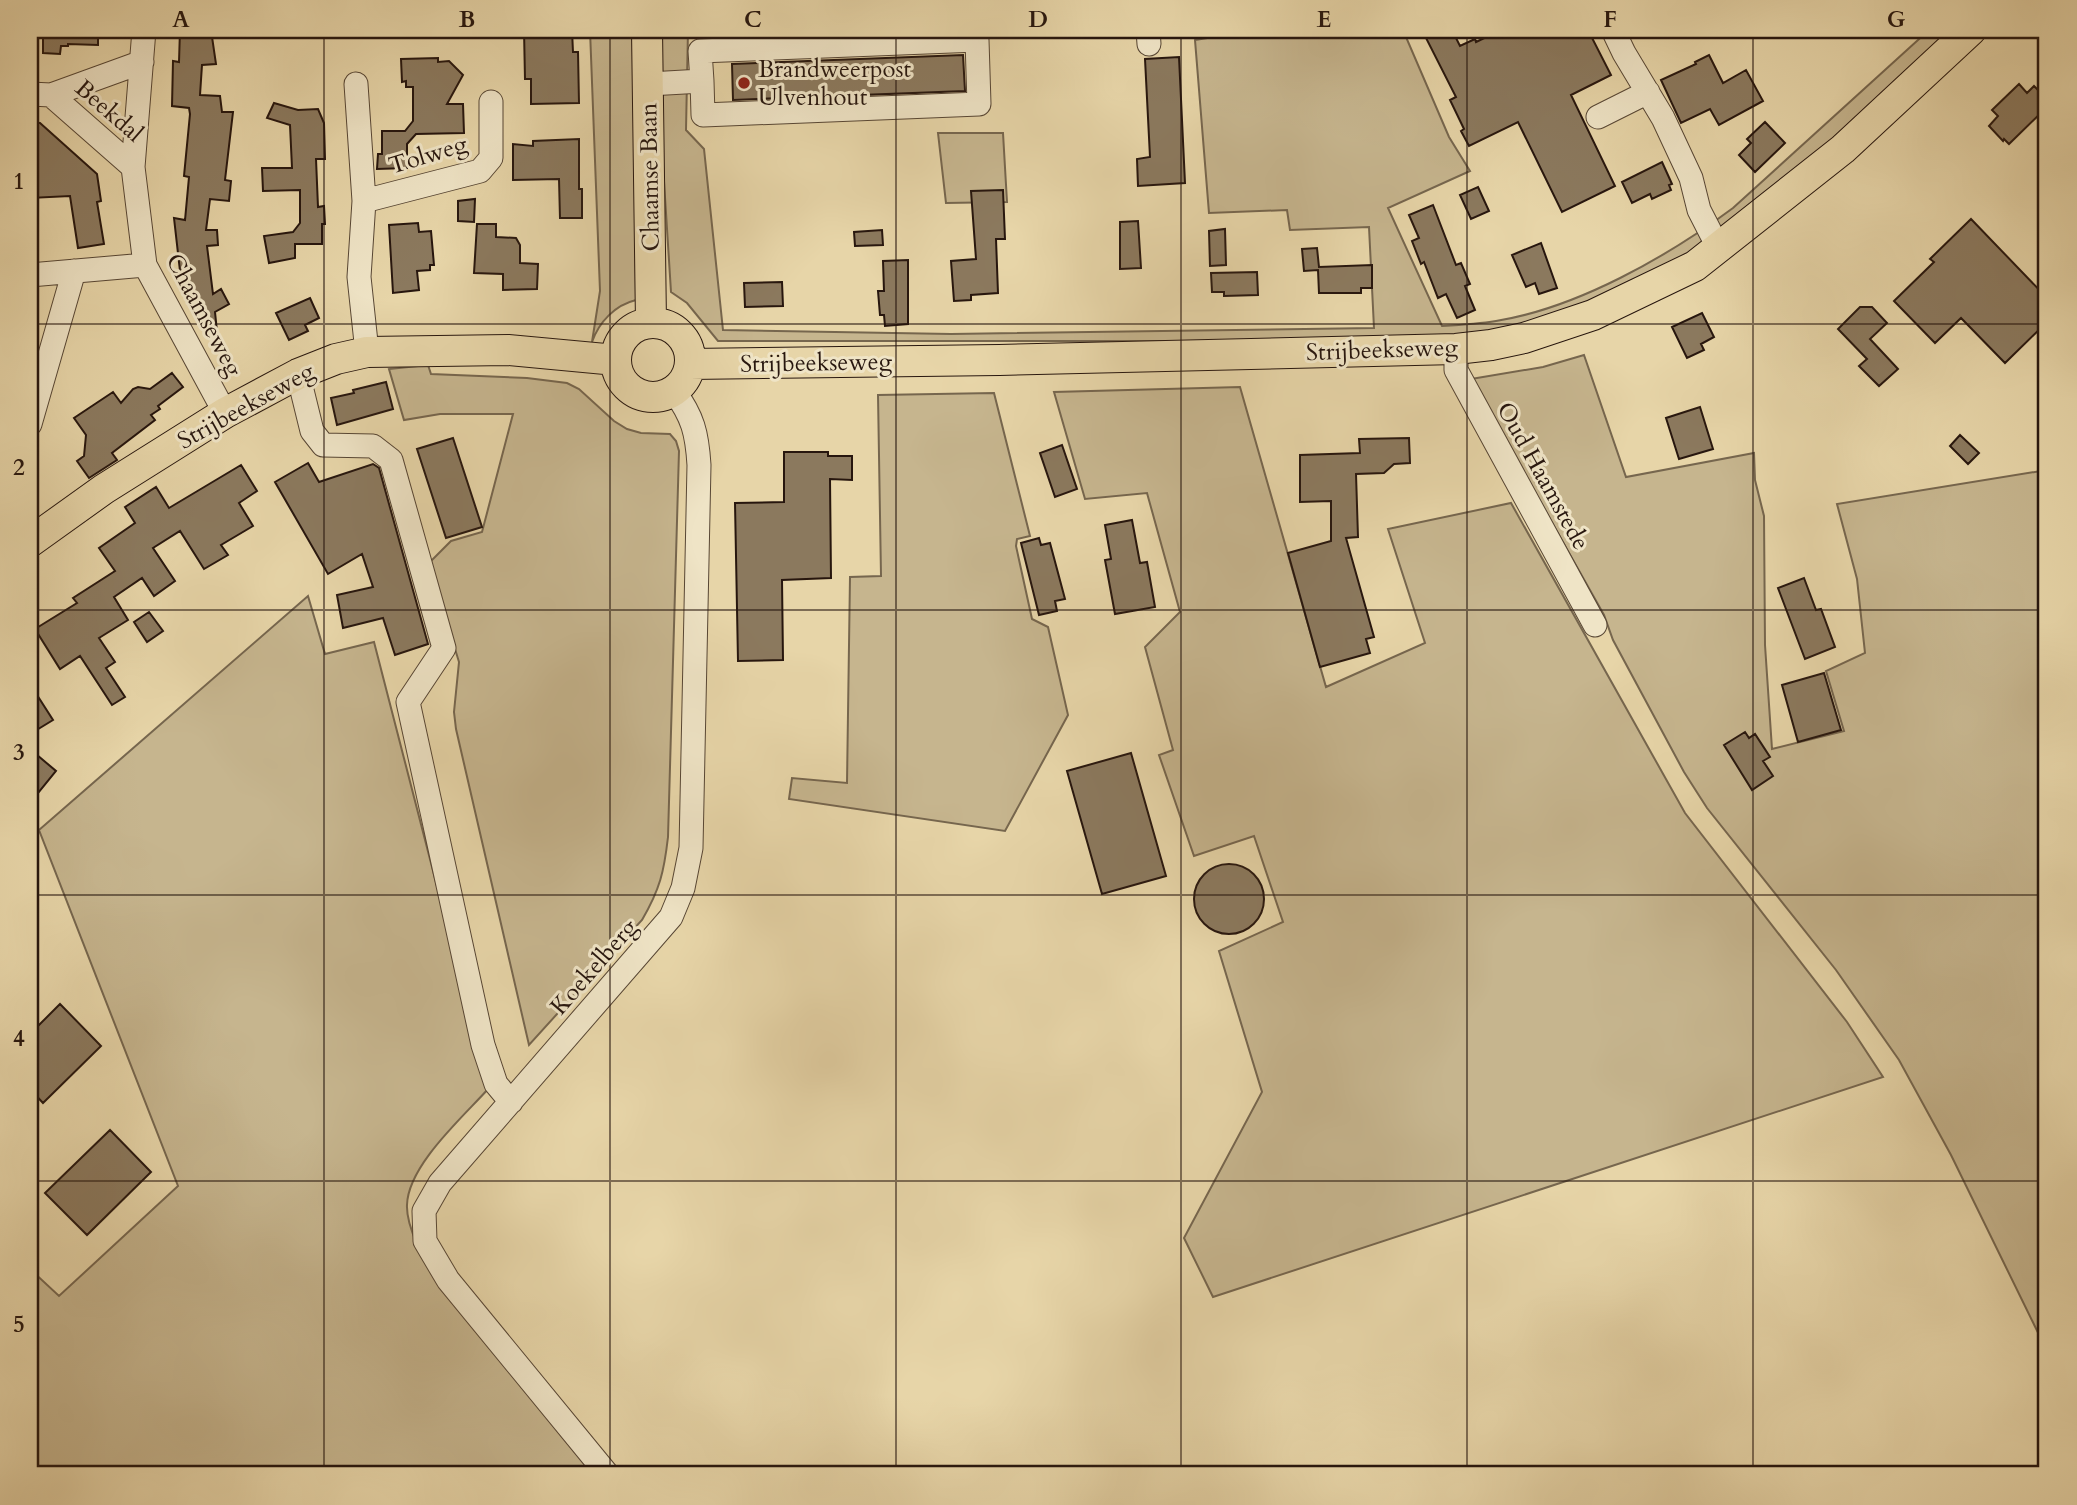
<svg xmlns="http://www.w3.org/2000/svg" width="2077" height="1505" font-family="Cardo,serif">
  <rect width="100%" height="100%" fill="#e7d5a8"/>
  <filter id="stains"><feTurbulence type="fractalNoise" baseFrequency=".00286" numOctaves="4"/><feColorMatrix values="0 0 0 0 .2 0 0 0 0 .09 0 0 0 0 .02 0 0 0 .5 -.17"/></filter>
  <radialGradient id="worn" r=".72"><stop offset=".6" stop-color="#630" stop-opacity="0"/><stop offset="1" stop-color="#630" stop-opacity=".3"/></radialGradient>
  <path fill="#c6b58e" stroke="#76664e" stroke-width="2" d="M590,30H634L636,300C615,305 599,322 592,342L600,291Z
    M658,30H688L686,130L704,149L723,330L951,334L1374,328L1369,227L1290,230L1287,210L1209,213L1195,40L1257,30H1403L1449,137L1470,171L1388,208L1442,326C1460,325 1478,324 1496,321C1577,308 1667,257 1733,208L1929,30H1954L1823,151L1685,257L1629,286L1503,333L1410,341H718L687,303L671,292L659,102Z
    M938,133H1003L1007,202L946,203Z
    M1584,355L1626,477L1754,453L1755,480L1764,516L1765,645L1772,749L1844,731L1826,671L1865,653L1857,579L1837,504L2047,470V1351L1951,1155L1899,1060L1836,970L1707,808L1684,772L1613,640L1604,615L1471,379L1543,367Z
    M428,365L431,374L527,378L567,383L579,389L614,421L627,429L641,433L670,434L676,441L679,451L668,837C664,872 660,889 642,920L529,1045L456,729L454,712L459,662L429,563L451,541L482,532L513,414H440L404,420L389,369Z
    M1240,387L1326,687L1425,643L1388,529L1511,503L1685,813L1847,1022L1883,1077L1213,1297L1184,1238L1262,1092L1219,951L1283,922L1254,836L1194,856L1159,755L1173,750L1145,647L1180,612L1147,493L1085,499L1054,392Z
    M994,393L1030,536L1017,539L1016,546L1032,619L1048,627L1068,715L1005,831L789,799L792,778L847,783L850,577L881,576L878,395Z
    M308,596L325,654L374,642L489,1088C464,1116 408,1165 407,1205C406,1227 424,1260 436,1278L597,1475H30V1269L59,1296L178,1186L39,830Z"/>
  <path fill="#8b795e" stroke="#27160e" stroke-width="2" d="M43,30H98V45L68,44V46H61L60,54L43,53Z
    M180,30H211L216,64L202,65L200,95L220,96L222,112H233L225,180L231,181L229,201L210,199L206,230H217L218,245L207,246L213,294L221,289L229,304L215,312L218,341L180,271L174,218L185,220L189,177L184,176L190,114L189,108L172,106L173,61L179,62Z
    M524,30H572L573,52H578L579,103L531,104V79H525Z
    M1437,30H1452L1460,46L1475,39L1476,42L1501,30H1588L1611,75L1571,95L1615,186L1562,212L1518,122L1469,146L1461,131L1464,129L1450,100L1456,97L1425,36Z
    M963,55L965,91L733,100L732,64Z
    M1709,55L1723,83L1746,70L1763,101L1719,125L1710,109L1681,123L1661,80L1696,64L1695,62Z
    M1179,57L1185,183L1138,186L1137,159L1150,157L1145,59Z
    M438,58V62L449,61L463,75L447,104H463L464,133L416,134L407,144V168L377,169L378,154H382V131H405L413,121V87H406V81L402,82L401,59Z
    M2047,83V107L2009,144L2004,139L2003,141L1989,126L1998,116L1992,110L2019,84L2027,93L2034,86L2039,91Z
    M274,103L298,110L318,109L324,123L325,159H316L318,207L324,206L325,224H322V244H295V258L269,263L264,236L293,232L300,223V190L263,191L262,168H292L290,125L267,118Z
    M30,122L40,123L97,174L101,201L97,202L104,244L78,248L70,196L30,198Z
    M1765,122L1785,143L1755,172L1739,155L1751,143L1747,139Z
    M579,139V189H582V218H560L559,179L513,180V144L533,146V141Z
    M1662,162L1672,184L1669,185L1671,190L1652,199L1650,194L1632,203L1622,182Z
    M1478,187L1489,211L1471,219L1460,195Z
    M1003,190L1005,239H996L998,293L971,295V300L954,301L951,261L976,259L971,191Z
    M475,199L474,222L458,221V201Z
    M1433,205L1456,265L1461,263L1470,284L1465,286L1475,310L1457,318L1446,294L1438,298L1424,262L1421,264L1412,241L1419,238L1409,215Z
    M1971,219L2047,298V322L2005,363L1961,318L1935,343L1894,301L1934,262L1930,259Z
    M1138,221L1141,268L1120,269V222Z
    M418,223L419,232L431,231L434,265H430V270L417,271L419,290L393,293L389,225Z
    M477,224H496V237L516,238L520,245V263L538,264L537,289L503,290V274L474,273Z
    M1225,229L1226,265L1210,266L1209,231Z
    M882,230L883,245L855,246L854,232Z
    M1541,243L1557,288L1539,294L1535,283L1526,287L1512,255Z
    M1317,248L1319,267L1372,265V288H1361V293H1319L1318,270L1304,271L1302,249Z
    M908,260V324L885,326L884,315H880L878,291H884L883,261Z
    M1257,272L1258,295L1224,296V292H1212L1211,273Z
    M782,282L783,306L745,307L744,283Z
    M310,298L319,318L305,325L308,331L289,340L276,313Z
    M1860,307H1872L1887,323L1870,339L1898,369L1879,386L1859,366L1867,359L1838,329Z
    M1702,313L1714,337L1701,344L1704,350L1687,358L1672,327Z
    M172,373L183,387L158,406L160,409L151,415L155,420L112,453L117,460L89,478L77,461L84,456L86,435L74,418L113,392L121,403L133,389L138,387L150,389Z
    M386,382L393,409L337,425L331,398L354,393L353,390Z
    M1700,407L1713,449L1679,459L1666,418Z
    M1960,435L1979,453L1968,464L1950,446Z
    M453,438L482,527L446,538L417,449Z
    M1409,438L1410,463L1394,464L1384,473L1356,474L1358,537L1346,538L1374,637L1366,639L1370,653L1320,667L1288,553L1331,541V501L1300,502V455L1360,453L1359,439Z
    M1062,445L1077,489L1055,497L1040,453Z
    M784,452H828V456H852V480L830,479L831,578L782,580L783,660L738,661L735,503L784,502Z
    M308,463L319,482L373,464L379,468L428,644L395,655L383,618L343,628L337,595L373,587L362,554L328,574L275,482Z
    M241,465L257,491L239,503L253,526L221,545L228,555L204,569L180,531L153,548L175,581L154,596L142,578L114,597L128,620L99,638L115,662L106,668L125,697L112,705L80,656L60,669L35,629L77,603L73,598L115,571L99,548L135,523L125,507L156,487L169,508Z
    M1132,520L1140,563L1147,562L1155,607L1115,614L1105,560L1111,559L1105,525Z
    M1039,538L1041,545L1050,543L1065,599L1055,601L1057,611L1039,615L1021,543Z
    M1804,578L1816,610L1821,609L1835,647L1805,659L1778,588Z
    M149,612L163,631L147,642L134,622Z
    M1824,673L1841,730L1798,742L1782,685Z
    M30,684L53,720L30,734Z
    M1745,732L1749,738L1755,734L1770,757L1763,761L1773,776L1752,790L1724,745Z
    M30,749L56,771L30,803Z
    M1131,753L1166,876L1102,894L1067,771Z
    M1194 899a35 35 0 1 1 70 0a35 35 0 1 1-70 0Z
    M60,1004L101,1046L43,1103L30,1089V1034Z
    M110,1130L151,1172L87,1235L45,1193Z"/>
  <g fill="none" stroke-linecap="round" stroke-linejoin="round">
    <defs>
      <path id="minor" d="M144,30L133,167L145,265L225,413
        M1148,30L1149,44
        M1613,30L1624,53L1663,118L1691,178L1699,210L1718,247
        M356,84L364,201L359,277L367,352
        M649,84L702,81L703,115L979,104L977,40L700,51L702,81
        M30,94L51,95L142,62
        M51,95L133,167
        M1598,117L1648,92
        M364,201L480,171L491,158V102
        M30,275L145,265
        M1456,349V370L1595,625
        M298,374L312,431L323,445L373,446L391,460L444,648L408,702L483,1045L496,1084L511,1102
        M30,424L74,271
        M608,1475L448,1280L425,1241L424,1211L440,1183L671,917L683,888L691,848L699,465C697,433 693,417 674,391"/>
      <path id="major" d="M647,30L651,323
        M616 360a37 37 0 1 1 74 0a37 37 0 1 1-74 0Z
        M690,364L999,360L1456,349L1491,345L1524,338L1593,315L1695,266L1843,149L1971,30
        M30,542L104,489L225,413L298,374L336,359L367,352L508,350L616,360"/>
    </defs>
    <use href="#minor" stroke="#574634" stroke-width="25"/>
    <use href="#major" stroke="#27160e" stroke-width="32"/>
    <use href="#minor" stroke="#efe4c6" stroke-width="23"/>
    <use href="#major" stroke="#e7d5a8" stroke-width="30"/>
  </g>
  <path fill="none" stroke="#27160e" stroke-width="2" stroke-opacity="0.55" d="M324,30V1475M610,30V1475M896,30V1475M1181,30V1475M1467,30V1475M1753,30V1475M30,324H2047M30,610H2047M30,895H2047M30,1181H2047"/>
  <circle fill="#8f2418" stroke="#efe4c6" stroke-width="2.5" cx="744" cy="83" r="7"/>
  <g text-anchor="middle" dominant-baseline="central" stroke-width="6" stroke-linejoin="round" paint-order="stroke">
    <g font-size="24" fill="#27160e" stroke="#efe4c6" text-anchor="start">
      <text x="758" y="69">Brandweerpost<tspan x="758" dy="28">Ulvenhout</tspan></text>
    </g>
    <g font-size="24" fill="#27160e" stroke="#efe4c6">
      <text transform="translate(109 111) rotate(41)">Beekdal</text>
      <text transform="translate(428 155) rotate(-17)">Tolweg</text>
      <text transform="translate(650 177) rotate(-91)">Chaamse Baan</text>
      <text transform="translate(204 315) rotate(62)">Chaamseweg</text>
      <text transform="translate(1382 350) rotate(-2)">Strijbeekseweg</text>
      <text transform="translate(816 363) rotate(-1)">Strijbeekseweg</text>
      <text transform="translate(246 406) rotate(-29)">Strijbeekseweg</text>
      <text transform="translate(1543 476) rotate(61)">Oud Haamstede</text>
      <text transform="translate(594 967) rotate(-49)">Koekelberg</text>
    </g>
  </g>
  <rect width="2077" height="1505" fill="none" stroke="#e7d5a8" stroke-width="77"/>
  <rect x="38" y="38" width="2000" height="1428" fill="none" stroke="#27160e" stroke-width="2.5"/>
  <g font-size="23" text-anchor="middle" font-weight="bold" fill="#27160e">
    <text x="181" y="27">A</text>
    <text x="467" y="27">B</text>
    <text x="753" y="27">C</text>
    <text x="1038" y="27">D</text>
    <text x="1324" y="27">E</text>
    <text x="1610" y="27">F</text>
    <text x="1896" y="27">G</text>
    <text x="19" y="189">1</text>
    <text x="19" y="475">2</text>
    <text x="19" y="760">3</text>
    <text x="19" y="1046">4</text>
    <text x="19" y="1332">5</text>
  </g>
  <rect width="100%" height="100%" filter="url(#stains)"/>
  <rect width="100%" height="100%" fill="url(#worn)"/>
</svg>
